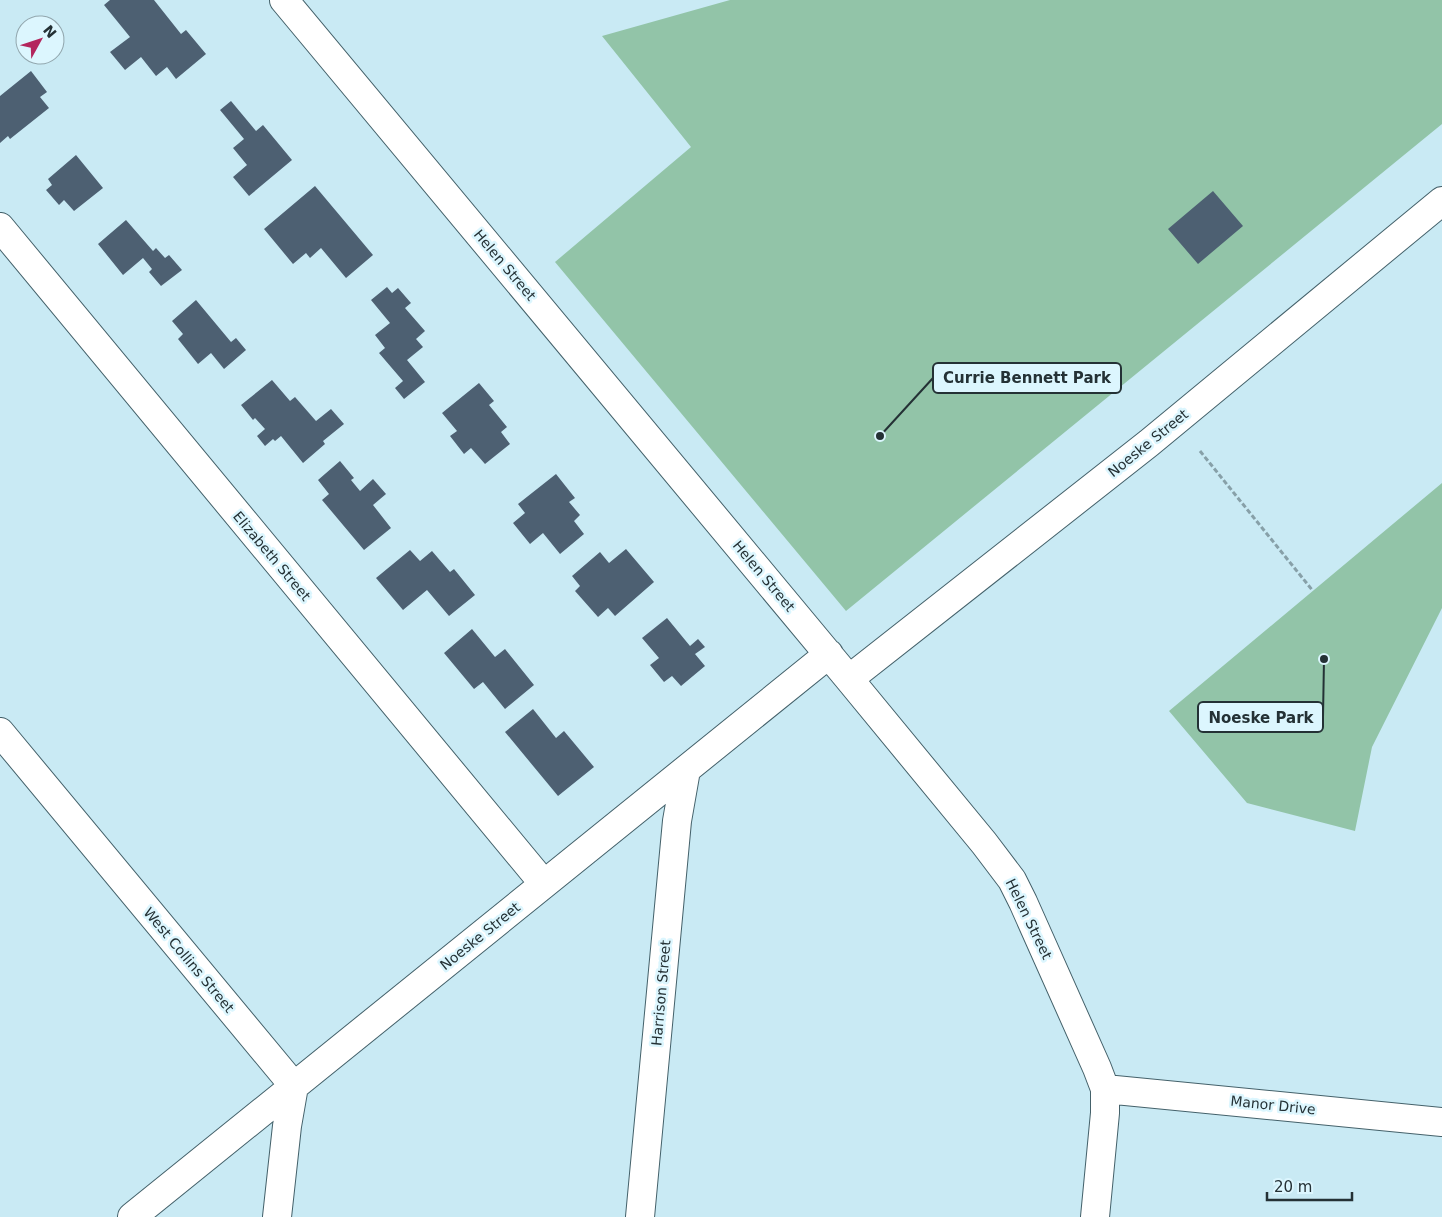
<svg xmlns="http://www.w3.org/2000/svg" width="1442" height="1217" font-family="'DejaVu Sans',sans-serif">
  <rect width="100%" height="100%" fill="#c9eaf4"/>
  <path fill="#92c4a8" d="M730,0H1442V124L846,611L555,262L691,147L602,36Z
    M1442,483V608L1372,747L1355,831L1247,803L1169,711Z"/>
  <path fill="#4d6072" d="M110,0H154L181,34L186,30L206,54L176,79L167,67L156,76L141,57L125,70L110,52L130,37L104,5Z
    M31,71L47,92L40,97L49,108L10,139L8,136L0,143V96Z
    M231,101L256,131L263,125L292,160L249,196L233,177L247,165L233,148L244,139L220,110Z
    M76,155L103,188L74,211L64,200L59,205L46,190L52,185L48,179Z
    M315,186L373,255L346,278L321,248L310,258L306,253L293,264L264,229Z
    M1213,191L1243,226L1198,264L1168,229Z
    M126,220L153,251L156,248L165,258L169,255L182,270L161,286L149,272L152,269L143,258L123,275L98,244Z
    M387,287L392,293L398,288L411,303L405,308L425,331L416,339L423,347L407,360L425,382L404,399L395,388L403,381L379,353L385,348L375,335L390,323L371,300Z
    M196,300L231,342L236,338L246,350L224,369L211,353L198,364L178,339L183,334L172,321Z
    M272,380L290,401L295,397L316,421L331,409L344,424L323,441L325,444L303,463L281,436L275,441L273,439L265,446L257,436L265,429L255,418L253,420L241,405Z
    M479,383L494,401L489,405L507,427L501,432L510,444L485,464L471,448L464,454L450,436L457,431L442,413Z
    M340,461L354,478L351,480L360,491L373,479L386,494L373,505L391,528L364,550L322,500L329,494L318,480Z
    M556,474L575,498L569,502L580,515L574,521L584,534L560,554L543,533L530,544L513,523L525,513L518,504Z
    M626,549L654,582L615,616L608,608L598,617L575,591L580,586L572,576L600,552L609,563Z
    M410,550L420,561L432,551L450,572L454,569L475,595L449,616L427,590L403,610L376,578Z
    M667,618L690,646L698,639L705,647L695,654L705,666L681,686L672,676L664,682L650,665L659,658L642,638Z
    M472,629L495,657L505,649L534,685L505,709L483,682L474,689L444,653Z
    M533,709L556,738L564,731L594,767L558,796L505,732Z"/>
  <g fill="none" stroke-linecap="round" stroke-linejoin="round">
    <defs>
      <path id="minor" d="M284,0L849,679L984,843L1012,880L1023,902L1097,1068L1105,1089V1113L1095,1217
        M0,227L544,884
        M849,679L1149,443L1442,201
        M0,732L294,1086L287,1126L277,1217
        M1105,1089L1442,1122
        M132,1217L829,654
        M640,1217L677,821L686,770"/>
    </defs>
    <use href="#minor" stroke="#44616a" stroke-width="30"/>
    <path stroke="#87a0a8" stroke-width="3" stroke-dasharray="5 2.5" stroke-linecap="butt" d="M1200,451L1313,591"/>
    <use href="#minor" stroke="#fff" stroke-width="28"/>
  </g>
  <g text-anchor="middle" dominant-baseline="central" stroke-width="5" stroke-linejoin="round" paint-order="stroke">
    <g font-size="14" fill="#243135" stroke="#dcf6fe">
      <text transform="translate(505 265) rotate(50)">Helen Street</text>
      <text transform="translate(1148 443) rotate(-39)">Noeske Street</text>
      <text transform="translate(272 556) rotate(50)">Elizabeth Street</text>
      <text transform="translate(764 576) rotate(50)">Helen Street</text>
      <text transform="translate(1029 919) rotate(64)">Helen Street</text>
      <text transform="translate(480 936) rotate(-39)">Noeske Street</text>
      <text transform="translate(189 960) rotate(50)">West Collins Street</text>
      <text transform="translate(661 993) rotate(-85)">Harrison Street</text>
      <text transform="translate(1273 1105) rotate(6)">Manor Drive</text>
    </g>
  </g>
  <path fill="none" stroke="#243135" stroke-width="2" d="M880 436L933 378M1324 659L1323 717"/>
  <g fill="#243135" stroke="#dcf6fe" stroke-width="2">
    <circle cx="880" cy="436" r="5"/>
    <circle cx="1324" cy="659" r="5"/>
  </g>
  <g fill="#dcf6fe" stroke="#243135" stroke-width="2">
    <rect x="933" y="363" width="188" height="30" rx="5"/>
    <rect x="1198" y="702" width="125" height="30" rx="5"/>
  </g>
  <g font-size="15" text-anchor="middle" font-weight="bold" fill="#243135">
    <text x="1027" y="383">Currie Bennett Park</text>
    <text x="1261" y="723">Noeske Park</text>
  </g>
  <g transform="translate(40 40) rotate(50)"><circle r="24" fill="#dcf6fe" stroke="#92a7ae"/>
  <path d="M0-4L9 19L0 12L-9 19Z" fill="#b3265d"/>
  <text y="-8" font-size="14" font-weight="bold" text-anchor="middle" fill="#243135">N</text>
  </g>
  <path d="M1267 1192v8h85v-8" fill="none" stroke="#243135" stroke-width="2.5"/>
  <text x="1274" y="1192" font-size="15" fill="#243135" stroke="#dcf6fe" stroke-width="4" paint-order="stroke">20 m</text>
</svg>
